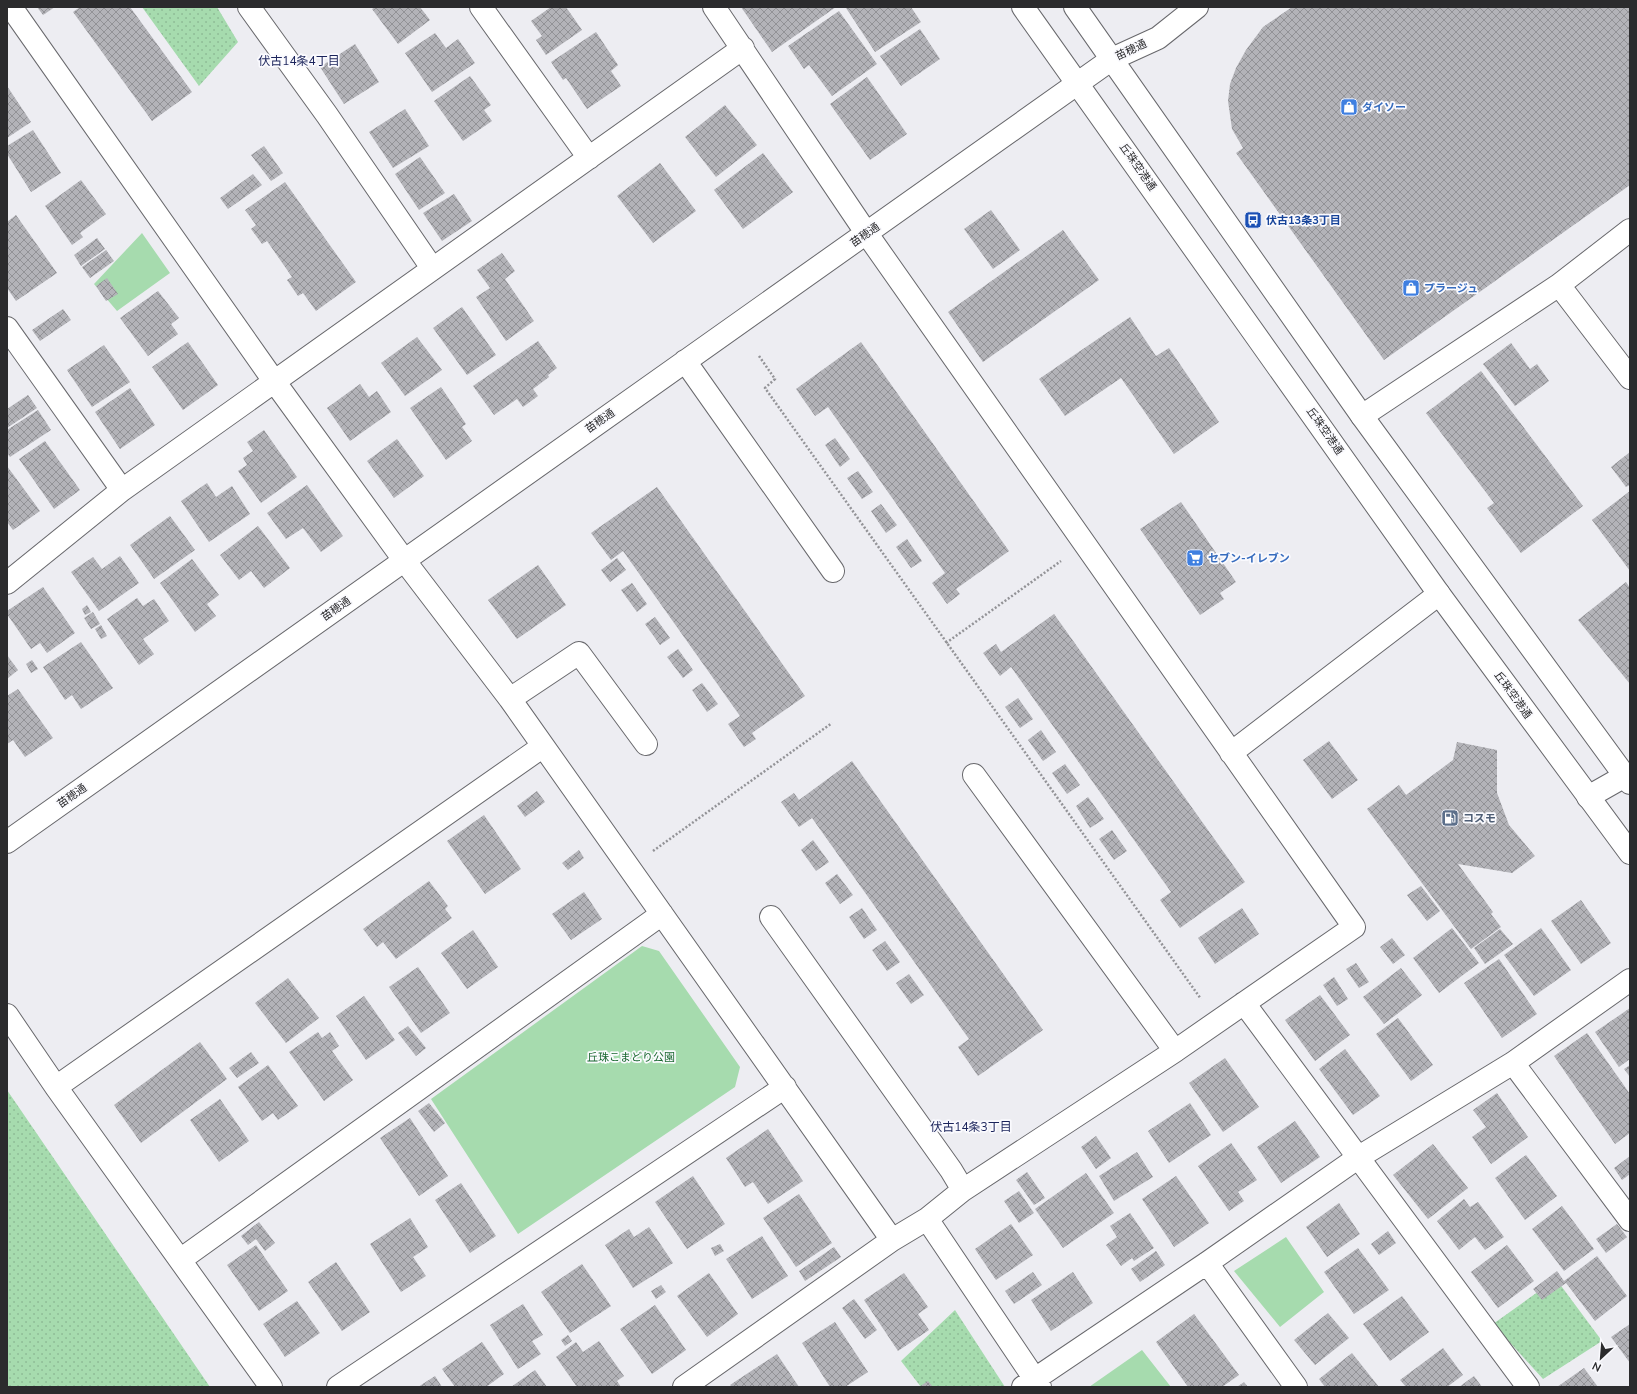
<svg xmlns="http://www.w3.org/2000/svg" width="1637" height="1394" font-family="'Nunito Sans','Noto Sans JP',sans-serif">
  <defs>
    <pattern id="grass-dots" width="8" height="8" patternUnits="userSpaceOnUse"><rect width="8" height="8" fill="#a6dbae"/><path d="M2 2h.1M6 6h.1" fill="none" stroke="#8fbc96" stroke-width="1.8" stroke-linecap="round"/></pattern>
    <pattern id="building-cross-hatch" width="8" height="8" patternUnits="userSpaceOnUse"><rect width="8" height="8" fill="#b3b3b8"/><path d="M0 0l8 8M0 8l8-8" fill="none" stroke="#929296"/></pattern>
  </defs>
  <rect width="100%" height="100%" fill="#ededf2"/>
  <path fill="url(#grass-dots)" d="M142,7H217L238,42L199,86Z
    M7,1090L210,1387H7Z
    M1556,1279L1602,1341L1543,1379L1493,1324Z
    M955,1310L1005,1387H921L901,1361Z"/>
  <path fill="#a6dbae" d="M142,233L170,273L117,311L94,284Z
    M642,946L659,951L740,1067L735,1087L518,1234L431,1099Z
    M1286,1237L1324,1292L1280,1327L1234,1271Z
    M1142,1350L1171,1387H1089Z"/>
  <path fill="url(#building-cross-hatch)" d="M37,7H55L43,15Z
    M80,7H130L192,92L152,121L73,12Z
    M375,7H420L430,20L398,44L372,9Z
    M551,7H566L582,30L546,55L536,40L542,36L531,21Z
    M741,7H836L772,52Z
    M847,7H911L921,22L875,52L846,8Z
    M1292,7H1630V185L1384,360L1236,153L1243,148L1232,129L1228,101L1230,84L1236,68L1246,50L1263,27Z
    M839,11L877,64L832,96L809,65L804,69L788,46Z
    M920,29L940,59L901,86L880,56Z
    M596,32L618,65L611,71L621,86L587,109L566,78L563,80L551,62Z
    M435,33L446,48L458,39L475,63L432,92L405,53Z
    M355,44L379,82L344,104L320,67Z
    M470,76L491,105L484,110L492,121L463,141L434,101Z
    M867,77L907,134L870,160L830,104Z
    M7,86L31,122L7,138Z
    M725,105L757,145L716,177L685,137Z
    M405,109L429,146L393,168L369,132Z
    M33,130L61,173L31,192L7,154V146Z
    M264,146L283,173L271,181L251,155Z
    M763,153L793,192L743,229L714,190Z
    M420,157L445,193L419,210L395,174Z
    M660,163L696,211L653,243L617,196Z
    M253,174L262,185L228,209L220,198Z
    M81,180L106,214L80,233L83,237L72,245L45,206Z
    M285,182L356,282L316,311L303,293L298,296L287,280L292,277L267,241L262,244L251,229L256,225L245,210Z
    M454,194L472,221L442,241L423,213Z
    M991,210L1020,250L993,269L964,229Z
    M16,215L57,273L16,301L7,288V222Z
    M1063,230L1099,280L983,362L948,312Z
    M97,238L105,249L81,266L74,255Z
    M106,250L114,261L90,278L82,267Z
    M502,253L515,271L505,279L534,321L506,341L476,297L490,288L477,270Z
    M107,278L118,294L106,301L96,286Z
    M158,291L179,318L171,324L178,334L148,356L120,318Z
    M462,307L496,355L467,375L433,328Z
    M63,309L71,320L40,341L32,330Z
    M1130,317L1156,356L1169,348L1219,422L1174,454L1121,378L1065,416L1039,379Z
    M417,337L442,370L405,396L381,363Z
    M538,341L557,368L548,375L549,377L533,389L538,396L523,407L517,399L494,415L473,386Z
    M188,342L218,385L183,410L152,367Z
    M861,342L1009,551L956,589L960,594L947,604L932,583L945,573L828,407L815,416L796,389Z
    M1511,343L1530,369L1537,364L1549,381L1515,406L1483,364Z
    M104,345L130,382L92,407L67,370Z
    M1481,371L1583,506L1521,553L1487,508L1494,503L1426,413Z
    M360,384L369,397L377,391L391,412L350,441L327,408Z
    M441,387L466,424L462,427L472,441L446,460L410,408Z
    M130,388L155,425L120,449L95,412Z
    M28,395L37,408L7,428V409Z
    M38,410L51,430L10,457L7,453V430Z
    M264,430L297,477L261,503L238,471L247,465L243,458L253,451L247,442Z
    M835,438L850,459L840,467L825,445Z
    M397,439L424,476L394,498L367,461Z
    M45,441L80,490L54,509L19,459Z
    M1630,452V485L1626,487L1611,467Z
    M7,466L40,511L13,530L7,522Z
    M858,471L873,492L862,499L847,478Z
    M207,483L216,497L232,486L250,514L209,542L181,501Z
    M307,485L343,536L321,552L303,528L286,539L267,513Z
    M657,487L805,696L752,733L756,739L744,747L728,724L740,716L623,551L611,560L591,533Z
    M1630,491V571L1592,520Z
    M1181,502L1236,582L1220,593L1224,599L1200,615L1140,529Z
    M881,504L897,525L886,533L871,511Z
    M170,516L195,550L154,579L130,545Z
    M258,526L290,568L264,588L251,571L239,580L220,555Z
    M907,539L922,561L911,568L896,547Z
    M120,556L139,583L99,611L71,572L93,557L102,569Z
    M617,558L626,570L610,582L601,570Z
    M192,559L219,595L207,604L216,616L195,632L160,583Z
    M538,565L566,605L517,639L488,600Z
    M1626,582L1630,588V684L1578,620Z
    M632,583L647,604L637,612L621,590Z
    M43,587L75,633L47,653L40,643L31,649L7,614V611Z
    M137,598L143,606L154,599L169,621L143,639L154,654L139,665L107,619Z
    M87,605L91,612L85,615L82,609Z
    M93,612L100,624L91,629L84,618Z
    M1054,614L1245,882L1180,928L1160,900L1171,892L1011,667L1000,676L983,653L996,644L1001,652Z
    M655,617L670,638L660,645L645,624Z
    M101,625L107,636L101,639L95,629Z
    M81,642L113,688L81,709L72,695L65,700L43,667Z
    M678,649L693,670L683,678L667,657Z
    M7,655L18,670L7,679Z
    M32,660L38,669L31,673L26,664Z
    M702,683L718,704L707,712L692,690Z
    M18,689L53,738L25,757L13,740L7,744V696Z
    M1018,698L1033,719L1020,728L1005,707Z
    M1041,730L1056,752L1043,761L1028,740Z
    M1329,741L1358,780L1332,799L1303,760Z
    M1457,742L1497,750V793L1509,825L1535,856L1512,873L1458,864L1493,912L1491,914L1501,927L1471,949L1367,809L1399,785L1406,795L1453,760Z
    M852,761L1043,1030L978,1076L958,1047L969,1039L812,818L799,827L781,802L794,793L799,800Z
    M1065,764L1080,785L1067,794L1052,773Z
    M537,791L545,802L525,817L517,806Z
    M1088,797L1104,819L1090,828L1076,806Z
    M484,815L521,869L485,894L447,841Z
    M1112,830L1127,851L1114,860L1099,839Z
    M813,840L829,862L816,871L801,850Z
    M579,850L584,858L568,870L562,863Z
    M837,874L853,895L840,904L825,883Z
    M429,881L448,906L445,909L452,918L396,959L383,942L377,947L363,929Z
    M1421,886L1440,911L1427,921L1407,895Z
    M584,892L602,919L571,940L552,914Z
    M1581,900L1611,943L1581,964L1551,921Z
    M862,908L877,930L864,939L849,917Z
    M1242,908L1259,934L1215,964L1198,938Z
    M1452,928L1479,963L1439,993L1413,958Z
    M1541,928L1571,970L1534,996L1504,955Z
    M1500,929L1513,944L1485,964L1474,948Z
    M473,930L498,967L467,989L441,953Z
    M1392,938L1405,955L1393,964L1380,947Z
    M885,941L900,962L887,971L872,950Z
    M1499,959L1537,1014L1502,1038L1464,983Z
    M1356,963L1369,982L1359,988L1346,969Z
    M418,967L450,1013L421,1033L389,987Z
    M1401,968L1422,995L1384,1024L1363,997Z
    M909,974L924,995L911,1004L896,983Z
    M1334,977L1348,999L1337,1006L1323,985Z
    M288,978L319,1018L286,1043L255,1003Z
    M1320,995L1350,1035L1315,1061L1285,1020Z
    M364,996L395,1040L366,1060L336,1016Z
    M1630,1008V1059L1619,1067L1595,1032Z
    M1398,1018L1433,1065L1411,1081L1376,1034Z
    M408,1026L426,1048L416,1056L398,1033Z
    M318,1032L322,1038L330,1032L339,1046L332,1051L353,1080L324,1101L289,1052Z
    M1587,1033L1630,1094V1133L1615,1144L1554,1056Z
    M200,1042L227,1079L141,1143L114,1105Z
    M1345,1049L1380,1096L1353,1115L1319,1069Z
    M251,1052L259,1063L237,1078L229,1068Z
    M1225,1058L1259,1107L1223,1132L1189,1083Z
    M268,1065L298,1106L278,1120L273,1113L262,1121L238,1087Z
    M1630,1065V1077L1624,1069Z
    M1497,1093L1528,1137L1491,1164L1472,1137L1486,1127L1473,1110Z
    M220,1099L249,1141L219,1162L190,1120Z
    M429,1103L445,1123L434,1132L418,1111Z
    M1190,1103L1211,1135L1169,1163L1148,1131Z
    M410,1118L448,1176L419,1196L380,1138Z
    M1295,1121L1320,1157L1281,1183L1257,1147Z
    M768,1129L803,1181L768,1204L753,1182L745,1187L726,1158Z
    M1096,1136L1111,1158L1096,1169L1081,1147Z
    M1231,1143L1257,1180L1238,1192L1244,1201L1229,1211L1198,1166Z
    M1433,1144L1468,1188L1428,1219L1393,1175Z
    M1137,1152L1153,1177L1114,1201L1099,1176Z
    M1526,1155L1557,1196L1525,1220L1495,1178Z
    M1630,1156V1174L1622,1180L1614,1168Z
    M1027,1172L1045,1198L1034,1205L1016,1180Z
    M1086,1173L1114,1213L1063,1248L1035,1209Z
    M693,1176L725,1224L687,1249L655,1202Z
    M1176,1176L1209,1223L1174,1247L1142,1199Z
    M461,1183L496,1236L470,1253L435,1200Z
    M1019,1191L1034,1213L1019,1223L1004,1201Z
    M799,1194L832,1243L796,1267L763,1218Z
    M1464,1199L1470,1207L1478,1202L1504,1237L1485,1250L1475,1237L1459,1250L1437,1221Z
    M1339,1203L1360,1234L1327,1257L1306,1227Z
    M1562,1206L1594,1249L1564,1271L1532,1229Z
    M1130,1213L1154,1248L1134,1261L1132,1258L1121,1266L1106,1245L1117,1237L1110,1226Z
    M410,1218L428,1247L413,1257L426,1276L401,1292L370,1244Z
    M259,1222L275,1243L265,1251L256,1239L248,1245L241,1236Z
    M1011,1224L1033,1255L996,1280L975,1249Z
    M1617,1224L1627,1237L1606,1253L1596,1239Z
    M649,1227L673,1263L633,1288L605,1245L629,1229L634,1237Z
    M1388,1231L1396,1243L1379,1255L1371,1244Z
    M762,1236L788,1276L752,1299L726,1259Z
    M720,1244L724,1251L715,1256L711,1248Z
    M256,1245L288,1291L259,1311L227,1265Z
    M1507,1245L1534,1281L1498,1308L1471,1272Z
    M834,1247L841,1257L805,1281L799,1271Z
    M1358,1248L1389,1290L1354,1314L1324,1272Z
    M1156,1251L1165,1265L1140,1282L1131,1269Z
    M1597,1256L1627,1296L1595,1321L1566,1283L1542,1300L1533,1289L1557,1271L1564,1281Z
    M336,1262L370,1312L342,1331L308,1282Z
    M582,1264L611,1306L570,1333L541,1292Z
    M1033,1272L1042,1285L1014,1304L1005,1291Z
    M1073,1272L1093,1303L1051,1331L1031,1300Z
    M709,1273L738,1314L707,1337L677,1296Z
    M904,1273L928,1307L918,1314L929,1330L898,1351L864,1300Z
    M661,1285L666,1292L656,1299L651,1291Z
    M1402,1296L1429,1332L1390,1361L1363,1324Z
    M854,1299L877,1330L865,1339L842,1308Z
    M297,1301L320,1333L285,1357L263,1324Z
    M523,1304L543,1335L532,1341L541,1354L518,1369L490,1325Z
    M655,1305L686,1350L652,1374L620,1329Z
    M1328,1313L1349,1338L1315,1365L1294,1340Z
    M1194,1314L1239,1375L1222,1387H1188L1156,1342Z
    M835,1322L868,1372L845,1387H830L802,1343Z
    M1630,1324V1363L1611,1337Z
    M568,1335L572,1341L565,1346L561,1340Z
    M599,1341L624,1376L617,1381L621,1387H577L556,1357L576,1342L583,1352Z
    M482,1342L504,1374L486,1387H455L442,1369Z
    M1443,1348L1463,1375L1447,1387H1406L1400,1380Z
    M1352,1353L1379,1387H1325L1319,1379Z
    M777,1354L799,1387H732L730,1385Z
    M1584,1368L1598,1387H1557Z
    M535,1370L547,1387H511Z
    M435,1376L442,1387H418Z
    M1474,1376L1482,1387H1459Z
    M928,1381L933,1387H919Z
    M1244,1382L1248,1387H1237Z"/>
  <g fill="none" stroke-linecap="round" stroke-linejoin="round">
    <defs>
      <path id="minor" d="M11,7L274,381L404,560L510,699L892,1240
        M249,7L327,115L432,268
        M481,7L589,158
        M1559,285L1630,378
        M7,328L122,490
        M685,361L833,571
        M1362,416L1559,285L1630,230
        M7,583L122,490L743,48
        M510,699L579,653L646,744
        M1231,753L1439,594
        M974,775L1175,1051
        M1588,797L1625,776H1630
        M7,842L1112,59L1158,38L1197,7
        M771,917L951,1170L963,1190
        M1244,1003L1528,1387
        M7,1015L56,1087L271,1387
        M1513,1063L1630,1220
        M56,1087L542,747
        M927,1219L1040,1387
        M180,1260L662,914
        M1207,1263L1296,1387
        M338,1387L785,1087
        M684,1387L892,1240L927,1219L963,1190L1175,1051L1354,927L867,234L714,7
        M1023,1387L1207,1263L1359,1157L1513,1063L1630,980"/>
      <path id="major" d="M1023,7L1439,594L1630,853
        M1075,7L1362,416L1630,783"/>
    </defs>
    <use href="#minor" stroke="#68686c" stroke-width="24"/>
    <use href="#major" stroke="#68686c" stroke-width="24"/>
    <path stroke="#939397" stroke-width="2.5" stroke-dasharray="2 2" stroke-linecap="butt" d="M759,356L775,379L765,388L1201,999
      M946,643L1061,561
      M653,851L832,723"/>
    <use href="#minor" stroke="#fff" stroke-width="22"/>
    <use href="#major" stroke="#fff" stroke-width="22"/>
  </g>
  <defs>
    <symbol id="shop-square" viewBox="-11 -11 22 22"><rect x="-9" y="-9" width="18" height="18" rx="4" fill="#3f7fe0" stroke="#fafafe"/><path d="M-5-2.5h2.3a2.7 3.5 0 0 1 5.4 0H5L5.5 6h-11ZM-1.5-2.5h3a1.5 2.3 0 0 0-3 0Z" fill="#fff"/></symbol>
    <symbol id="bus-square" viewBox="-11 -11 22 22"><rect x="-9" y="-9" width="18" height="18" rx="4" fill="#1a4fb4" stroke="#fafafe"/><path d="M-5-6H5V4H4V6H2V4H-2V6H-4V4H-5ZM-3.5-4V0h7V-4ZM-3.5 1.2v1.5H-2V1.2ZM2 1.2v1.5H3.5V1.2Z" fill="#fff"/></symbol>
    <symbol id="supermarket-square" viewBox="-11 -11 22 22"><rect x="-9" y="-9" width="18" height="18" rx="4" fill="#3f7fe0" stroke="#fafafe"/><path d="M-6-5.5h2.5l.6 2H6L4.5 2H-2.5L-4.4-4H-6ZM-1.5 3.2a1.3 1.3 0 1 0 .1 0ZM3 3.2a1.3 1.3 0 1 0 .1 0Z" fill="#fff"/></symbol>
    <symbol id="fuel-square" viewBox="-11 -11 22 22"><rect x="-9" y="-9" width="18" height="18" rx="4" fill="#5c6f8a" stroke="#fafafe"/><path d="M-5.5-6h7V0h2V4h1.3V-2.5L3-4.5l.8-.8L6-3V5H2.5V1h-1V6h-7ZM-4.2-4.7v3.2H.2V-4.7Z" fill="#fff"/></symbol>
  </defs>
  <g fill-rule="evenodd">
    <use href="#shop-square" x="1339" y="97" width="20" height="20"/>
    <use href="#bus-square" x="1243" y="210" width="20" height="20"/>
    <use href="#shop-square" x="1401" y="278" width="20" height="20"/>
    <use href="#supermarket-square" x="1185" y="548" width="20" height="20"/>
    <use href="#fuel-square" x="1440" y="808" width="20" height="20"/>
  </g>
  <g text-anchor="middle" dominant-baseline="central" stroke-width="3.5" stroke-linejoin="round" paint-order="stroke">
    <g font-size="11" fill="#2b2b2d" stroke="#fafafe">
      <text transform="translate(1131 50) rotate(-25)">苗穂通</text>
      <text transform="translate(1138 167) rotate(55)">丘珠空港通</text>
      <text transform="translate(865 235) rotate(-35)">苗穂通</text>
      <text transform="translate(600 421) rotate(-35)">苗穂通</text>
      <text transform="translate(1325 431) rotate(55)">丘珠空港通</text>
      <text transform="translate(336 609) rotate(-35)">苗穂通</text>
      <text transform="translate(1513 695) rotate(54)">丘珠空港通</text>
      <text transform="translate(72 796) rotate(-35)">苗穂通</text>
    </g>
    <g font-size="11" font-weight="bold" fill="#366cbe" stroke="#fafafe" text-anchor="start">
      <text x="1362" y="107">ダイソー</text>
      <text x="1424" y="288">プラージュ</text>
      <text x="1208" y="558">セブン-イレブン</text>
    </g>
    <g font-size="11" font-weight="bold" fill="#164399" stroke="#fafafe" text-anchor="start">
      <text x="1266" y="220">伏古13条3丁目</text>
    </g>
    <g font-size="11" font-weight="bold" fill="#4e5e75" stroke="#fafafe" text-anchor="start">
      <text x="1463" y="818">コスモ</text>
    </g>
    <g font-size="11" fill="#1b6831" stroke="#fafafe">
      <text x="631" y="1057">丘珠こまどり公園</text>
    </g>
    <g font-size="12" fill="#1a235a" stroke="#fafafe">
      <text x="299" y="61">伏古14条4丁目</text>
      <text x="971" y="1127">伏古14条3丁目</text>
    </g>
  </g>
  <rect width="1637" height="1394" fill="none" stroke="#2b2b2d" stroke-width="16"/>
  <g transform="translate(1601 1358) rotate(206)" stroke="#fafafe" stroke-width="3" paint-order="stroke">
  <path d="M0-3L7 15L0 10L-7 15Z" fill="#2b2b2d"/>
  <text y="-6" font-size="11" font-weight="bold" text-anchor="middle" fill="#2b2b2d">N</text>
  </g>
</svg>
